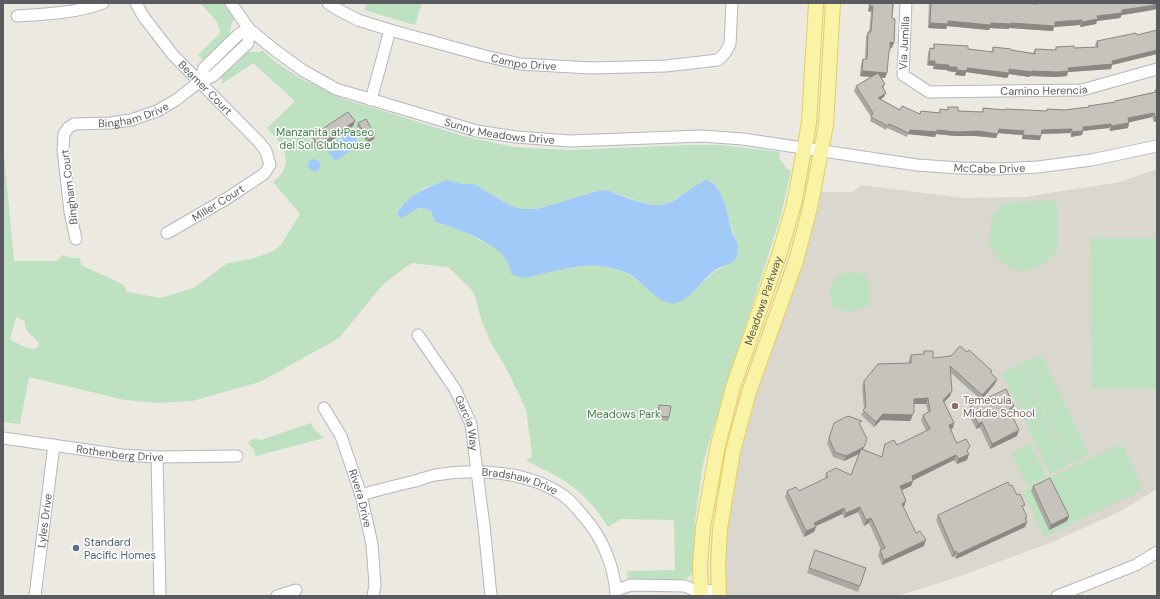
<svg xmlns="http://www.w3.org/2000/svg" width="1160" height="599" font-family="'DM Sans',sans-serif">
  <rect width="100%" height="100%" fill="#ebe9e0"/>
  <path fill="#dad8ce" d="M1157,169V489L1119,512L1050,543L955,578L897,596H725L727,527L734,484L744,432L785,306L810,236L820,192H852L861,185L964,198L1025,197L1120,182Z"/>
  <path fill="#bde1c1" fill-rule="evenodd" d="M200,3H223L236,19L232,22L230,32L233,36L205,62L198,55L220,33C221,22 206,10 200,3Z
    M367,3H422L415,25L364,10Z
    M246,50L249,52H260L262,50L274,61L302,79L343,99L367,106L463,136L514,147L568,150L688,145H721L780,152L779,158L787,169L791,170L781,215L714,426L703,464L695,521L693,571C691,576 688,578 683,580H628L627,571L675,570L674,520L621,519L608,527C586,491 564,478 526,461L531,457L532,454L526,409L505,366L491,343L481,319L475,296L471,289L448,267L412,263L384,283L339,338L260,382L192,401L156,403L125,400L29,377L20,424L3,422V145L14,261H57L63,255L72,258H80L81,265L124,285L127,292L161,298L193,288L228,263L252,259L273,251L281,245L300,214L273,182C297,165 283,144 267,128L295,101L253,63L222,84V79L219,76ZM447,180L463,184H474L511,206L522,209H537L601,190H606L644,203L656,205L666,204L692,189L701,182L711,181L717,187L724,204L737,244L735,259L725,266L715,271L683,300L644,285L630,275L614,268L594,265L566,268H509L508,261L498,249L462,231L435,222L431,211L425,208L413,210L399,208L424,188ZM16,317L25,321C24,332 33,335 39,343L38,347L35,349L27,348L10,340Z
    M1051,200L1058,206V251L1041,266L1024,272L1009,268L996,256L989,243L992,217L1003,203Z
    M1090,238H1157V389H1092Z
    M852,271L865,275L870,287L869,305C853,312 851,314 834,308C827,292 829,288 838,275Z
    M1041,354L1089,455L1070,464L1022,363Z
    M1021,364L1069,465L1050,474L1002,373Z
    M311,423L314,429L324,438L256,456L253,448L248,443L254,438L261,440Z
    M1031,444L1047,477L1028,486L1011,453Z
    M1118,445L1124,447L1142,486L1140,491L1044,537L1022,491Z"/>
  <path fill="#a2caf9" d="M351,131L360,145L335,161L326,148Z
    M308 165a6 6 0 1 1 12 0a6 6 0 1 1-12 0Z
    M447,180L463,184H474L511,206L522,209H537L601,190H606C622,195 649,209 666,204C680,199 692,186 706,180C710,181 713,182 716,186C725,198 728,217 732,232C734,237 737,241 738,246C738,250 738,254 736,258C731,265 722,266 715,270C702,279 694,296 679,302C662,310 643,281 629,274C594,257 560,270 525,278L513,275L511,273C510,269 509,264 507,261C497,242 455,228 435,222L431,211C416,203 413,214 401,218L397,215C402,198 431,185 447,180Z"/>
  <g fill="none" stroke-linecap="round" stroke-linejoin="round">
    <defs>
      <g id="minor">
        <path id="s1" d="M136,3L143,16L173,55L259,142L266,151L270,165L264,174L226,199L167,233"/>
        <path id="s2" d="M231,3L249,29L276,51L304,71L336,89L477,131L516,137L570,141L702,136L743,139L917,165L960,168L998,169L1038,167L1091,160L1157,146"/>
        <path id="s3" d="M328,3L335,8L358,20L390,30L485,56L520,64L591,68L666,66L718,60L725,53L730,44L732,3"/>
        <path id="s4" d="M906,3L903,75L929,92L1082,90L1157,69"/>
        <path d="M17,16C47,14 76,13 103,3"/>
        <path d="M199,82L204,68L239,34L249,29"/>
        <path d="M371,100L390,30"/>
        <path id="s5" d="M76,239L70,212L63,149L64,134L68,128L74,124L110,123L131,120L157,111L176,100L199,82L213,76L248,43L249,29"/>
        <path id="s6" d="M418,335L455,389L471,424L484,526L491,596"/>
        <path id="s7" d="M324,408L341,436L361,495L372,544L375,585L373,596"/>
        <path id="s8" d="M3,438L122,455L157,457L237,456"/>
        <path d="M157,457L160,596"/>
        <path id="s9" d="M361,495C378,490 394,486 411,482C419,480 427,477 435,475C477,468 528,471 564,496C572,502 579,511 585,518C603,539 615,568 616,596"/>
        <path d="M616,590L631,585L685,586L694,590L719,591"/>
        <path id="s10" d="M35,596L54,445"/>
        <path d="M277,596L296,590"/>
        <path d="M1057,596L1136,565L1157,552"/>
      </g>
      <g id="major">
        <path id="s11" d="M701,596L700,565L703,527L718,445L733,387L779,255L794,204L809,123L816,3"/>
        <path d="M719,596L718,566L720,529L733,451L749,392L796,261L810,208L826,125L833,3"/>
      </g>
    </defs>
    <use href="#minor" stroke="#b5b7bc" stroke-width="13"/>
    <use href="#major" stroke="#e7cd5d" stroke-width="16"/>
    <use href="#minor" stroke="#fff" stroke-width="11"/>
    <use href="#major" stroke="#f9f3a6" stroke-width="14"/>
  </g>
  <path fill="#aaa8a3" d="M869,3H894L892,18V48H890L888,55L885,78L880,77L885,84L883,89L884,97L881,99L900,110L920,114L921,111L939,113L940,109L947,110L948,107L958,111L982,112L983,108L1004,110L1005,109L1046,111L1047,109L1065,110L1088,107V106L1114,103L1115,101L1155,92V90H1157V121L1154,122L1152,117L1129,122L1128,128L1110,131L1109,128L1083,131L1082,135L1071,137L1070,133L1041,134L1040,140L1022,139V135L998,133L996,138L976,136H955L936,134L935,137L908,134L907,137L887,128L886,130L870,121L871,117L854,91L856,86L871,77L860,76L861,64L863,59H865L866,37L868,32H869L871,12L868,11Z
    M929,3H1023L1036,4V3H1157V9L1147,11L1122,15L1120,18L1097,21L1096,24L1080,27V25L1054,27L1053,31L1009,28V29L990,28L989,30L947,26L946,29L928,28Z
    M1157,28V54L1112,65L1111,69L1068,72L1067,76L1056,77L1030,76V77L1009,74L1007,78L966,72L965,76L955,75L956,72L947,71L948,70L933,69L934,66L927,65L928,53L930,48H933L934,44L991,52L993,47L1011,50L1033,53L1035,49L1055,50L1056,47L1074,48L1096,47L1095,45L1097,41L1137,35L1157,30Z
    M355,121L353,126L318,150L317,148L315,149L311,142L313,137L320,133L321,130Z
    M358,123L374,139L367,143L357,126Z
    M924,351L933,358L991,373L995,384L981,400L951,373L950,396L944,402L953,428L951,429L955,440L968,452L967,460L957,464L954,460L913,480L911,486L901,490L906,501L903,507L916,533L924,546L882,565L878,555L880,550H881L869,523L864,526L858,512L844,518L842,514L816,526L814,532L804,537L785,497L787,491H799L825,479L826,473L851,475L860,454L844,461L833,457L827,443L834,423L860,425L863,449L882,457L885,444L897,445L926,431L921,420L923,415L928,412L926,404H914L912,417L910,421L881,420L874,427L861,415L864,410L862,386L864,381L909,363V360L911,355L923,354Z
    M659,405L669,417L668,421L656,419L658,408Z
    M970,406L1012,412L1011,413L1017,436L990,449L980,427L976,429L968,412Z
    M1033,486L1069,516L1067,521L1049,530L1031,491Z
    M1024,509L1026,520L1027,522L1025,527L956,559L954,556L952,557L936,520L938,515Z
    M815,550L866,568L858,592L807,573Z"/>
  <path fill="#8b8884" d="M1157,4V9L1147,11L1122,15L1120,18L1097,21L1096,24L1080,27L1082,22L1097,16L1122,10Z
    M870,6H873L871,12L868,11Z
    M1082,20L1080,25L1054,27L1053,31L1009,28V29L990,28L989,30L947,26L946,29L928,28L930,23L948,21L1011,23L1055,22Z
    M890,42L894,43L892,48H888Z
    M1157,50V54L1112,65L1111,69L1068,72L1067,76L1056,77L1030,76V77L1009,74L1007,78L966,72L965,76L955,75L957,70L967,68L1009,69L1032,71L1068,68L1112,61Z
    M929,61H935L934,66L927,65Z
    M935,64L949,65L948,70L933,69Z
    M949,67H957L956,72L947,71Z
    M862,71L887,73L885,78L860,76Z
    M886,93L884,97L876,102L878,98Z
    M1154,113L1152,117L1127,123L1128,118Z
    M1155,117H1157V121L1154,122Z
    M355,121L353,126L318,150L320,145Z
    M1129,123L1128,128L1110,131L1111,126Z
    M1111,124L1109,128L1081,131L1083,127Z
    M999,129L1024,131L1022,135L997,133Z
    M1072,129L1070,133L1040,134L1042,130Z
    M910,130L978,131L998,134L996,138L976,136H955L936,134L935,137L908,134L907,137Z
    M1083,131L1082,135L1071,137L1072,132Z
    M375,135L374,139L367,143L368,140Z
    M1023,135L1041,136L1040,140L1022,139Z
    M997,379L995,384L981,400L982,395Z
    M952,391L950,396L941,405L943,400Z
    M928,398L926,404H912L914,399Z
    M1014,406L1012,412L1007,414L1009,409Z
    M914,412L912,417L910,421L881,420L874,427L876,422L883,414Z
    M982,422L980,427L976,429L978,424Z
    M954,423L953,428L947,431L949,425Z
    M1019,430L1017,436L990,449L992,444Z
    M864,447L862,452L844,461L846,456Z
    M969,454L967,460L957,464L958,459Z
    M956,455L954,460L910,482L912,476Z
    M913,481L911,486L898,492L900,486Z
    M906,501L904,507L900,509L902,504Z
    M860,507L858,512L844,518L846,513Z
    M844,508L842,514L812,528L814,523Z
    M1069,516L1067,521L1049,530L1051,525Z
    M1027,517L1025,522H1027L1025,527L956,559L958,554Z
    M871,518L869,523L864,526L866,520Z
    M816,527L814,532L804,537L806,531Z
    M926,540L924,546L882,565L884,560Z
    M956,551L954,556L952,557L954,552Z"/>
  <path fill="#c6c3bd" stroke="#8b8884" d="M870,3H893L892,18L895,19L894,43L890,42V51H889L887,73L862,71L863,59H867L868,32H871L873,6H870Z
    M931,3H1023L1037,4V3H1157V4L1149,6L1122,10V13L1097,16L1098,19L1082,22V20L1055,22V26L1011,23V24L991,23V25L948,21V24L930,23Z
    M1157,30V50L1112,61L1113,64L1068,68L1069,71L1058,72L1032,71V72L1009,69V73L967,68V71L957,70V67H949V65L935,64V61H929L930,48L934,49V44L968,46V49L993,52V47L1011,49V50L1035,54V49L1056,50V47L1074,46V48L1098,47L1097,41L1136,33L1137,35Z
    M878,73L885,84L882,86L886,93L878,98L900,110L902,106L920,114L921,111L940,113V109L948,110V107H958V111L983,112V108L1005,110V109L1047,111V109L1065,110L1089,107L1088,106L1115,102V101L1156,92L1155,90H1157V117H1155L1154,113L1128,118L1129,123L1111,126V124L1083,127V131L1072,132V129L1042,130L1041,136L1023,135L1024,131L999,129L998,134L978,131L957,132L937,130V132L910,130L909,133L889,124L888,126L871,117L873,113L856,86Z
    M348,112L355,121L320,145L319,143L317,144L313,137L322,131L321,130Z
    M366,119L375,135L368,140L358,123Z
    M960,346L967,352L969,350L992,371L990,372L997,379L982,395L950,366L952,391L943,400L954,423L949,425L955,440L957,443L966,439L970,446L967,451L969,454L958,459L956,455L912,476L913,481L900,486L906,501L902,504L916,533L920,531L926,540L884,560L880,550L885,548L871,518L866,520L860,507L846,513L844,508L814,523L816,527L806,531L787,491L796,487L799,491L828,477L826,473L836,468L851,475L861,449L882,457L885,444L894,440L897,445L930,429L923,415L930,411L928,398L914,399V412L912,415L883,414L876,422L863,410L866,407L864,381L878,364L911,363V355L924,354V351H933V358L951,356Z
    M1006,389L1014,406L1009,409L1019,430L992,444L982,422L978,424L970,406Z
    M659,405L671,406L669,417L658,416Z
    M848,416L862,421L859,423L867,439L864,447L846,456L835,452L829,438L834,423Z
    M1050,478L1069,516L1051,525L1033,486Z
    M1008,482L1010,486L1012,485L1017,495L1020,494L1025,505L1022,506L1027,517L1025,518L1027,522L958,554L956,551L954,552L938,515Z
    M815,550L866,568L860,586L809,568Z"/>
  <circle fill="#8d6e63" stroke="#fff" stroke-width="1.5" cx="955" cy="406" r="4"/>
  <circle fill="#5c6f8a" stroke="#fff" stroke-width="1.5" cx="76" cy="548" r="4"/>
  <g text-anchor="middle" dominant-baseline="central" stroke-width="3" stroke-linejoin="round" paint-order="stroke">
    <g font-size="11" fill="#595b60" stroke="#fff">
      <text transform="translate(904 43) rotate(-87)">Via Jumilla</text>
      <text stroke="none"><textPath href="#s3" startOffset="206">Campo Drive</textPath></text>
      <text stroke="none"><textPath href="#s1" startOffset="110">Beamer Court</textPath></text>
      <text stroke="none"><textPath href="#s4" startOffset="218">Camino Herencia</textPath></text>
      <text stroke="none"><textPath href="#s5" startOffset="181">Bingham Drive</textPath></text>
      <text stroke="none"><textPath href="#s2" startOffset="307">Sunny Meadows Drive</textPath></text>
      <text stroke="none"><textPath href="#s2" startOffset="800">McCabe Drive</textPath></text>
      <text transform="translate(69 187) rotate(-97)">Bingham Court</text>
      <text transform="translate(218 203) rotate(-32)">Miller Court</text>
      <text stroke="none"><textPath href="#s11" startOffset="304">Meadows Parkway</textPath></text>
      <text stroke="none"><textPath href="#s6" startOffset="102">Garcia Way</textPath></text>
      <text stroke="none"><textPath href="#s8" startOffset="118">Rothenberg Drive</textPath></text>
      <text stroke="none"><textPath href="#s9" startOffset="163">Bradshaw Drive</textPath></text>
      <text stroke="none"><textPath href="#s7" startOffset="98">Rivera Drive</textPath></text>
      <text stroke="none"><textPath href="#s10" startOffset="76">Lyles Drive</textPath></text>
    </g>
    <g font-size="11" fill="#397e43" stroke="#fff">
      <text x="325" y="132">Manzanita at Paseo<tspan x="325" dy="13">del Sol Clubhouse</tspan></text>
      <text x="624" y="414">Meadows Park</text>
    </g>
    <g font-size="11" fill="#785e54" stroke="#fff" text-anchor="start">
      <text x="963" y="400">Temecula<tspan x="963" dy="13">Middle School</tspan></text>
    </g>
    <g font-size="11" fill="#4e5e75" stroke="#fff" text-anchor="start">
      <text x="84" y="542">Standard<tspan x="84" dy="13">Pacific Homes</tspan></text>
    </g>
  </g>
  <rect width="1160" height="599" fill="none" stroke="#595b60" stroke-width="8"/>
</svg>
